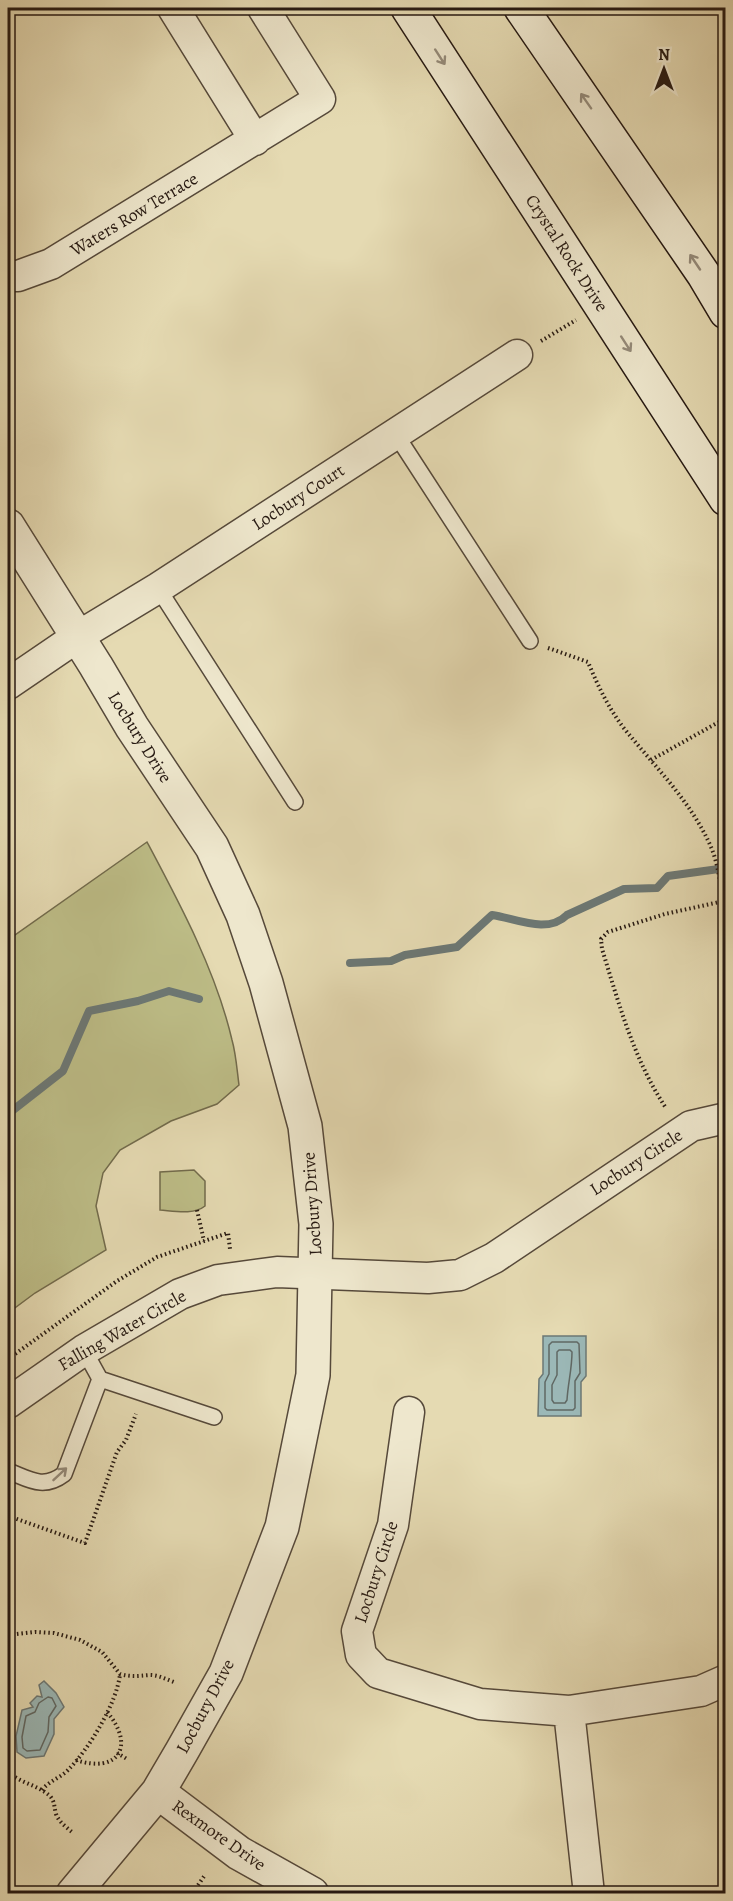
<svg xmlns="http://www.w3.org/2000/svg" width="733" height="1901" font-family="Alegreya,serif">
  <rect width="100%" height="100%" fill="#e5dab2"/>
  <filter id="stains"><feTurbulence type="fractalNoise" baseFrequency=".00333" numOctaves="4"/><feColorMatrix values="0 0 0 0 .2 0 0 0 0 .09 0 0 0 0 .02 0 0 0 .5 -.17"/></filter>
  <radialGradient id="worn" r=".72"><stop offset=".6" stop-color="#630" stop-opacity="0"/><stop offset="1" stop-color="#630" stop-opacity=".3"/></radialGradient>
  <path fill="#bdbd87" stroke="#726b4c" stroke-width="1.5" d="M147,842C180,904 216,971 232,1040C236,1054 237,1070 239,1085L217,1104L171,1121L120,1150L103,1173L96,1206L106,1250L35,1293L8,1313V940Z
    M194,1170L205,1181V1206C194,1215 174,1211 160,1210V1172Z"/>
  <path fill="#9bb8b7" stroke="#6c7875" stroke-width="1.5" d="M543,1336H586V1376L581,1382V1416H538L539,1379L543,1374Z
    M44,1681L56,1693L64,1707L54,1719V1734L44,1756L26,1758L17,1752L16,1736L22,1710L33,1707L30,1703L37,1696L42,1697L39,1685Z"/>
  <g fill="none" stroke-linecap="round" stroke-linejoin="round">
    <path stroke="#606864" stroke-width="1.5" d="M552,1342H577L579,1344L580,1373L575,1381V1408L573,1410H547L545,1408V1382L549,1374V1345Z
      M559,1350H570L572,1352C572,1369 568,1383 567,1400L565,1403H554L552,1400V1385L557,1375V1352Z
      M48,1697L52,1698L56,1706L49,1717L48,1732L40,1750L27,1751L23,1748L22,1737L26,1716L35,1712L39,1703Z"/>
    <path stroke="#6c7875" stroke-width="8" d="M350,963L391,961L405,955L457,947L492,915C515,918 547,935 567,915L624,889L657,888L668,876L726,868
      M8,1114L63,1071L89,1011L138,1001L169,991L199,999"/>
    <defs>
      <path id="service" d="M395,433L530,641
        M158,588L295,802
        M100,1379L214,1417
        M8,1471C29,1479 43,1490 64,1474L100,1379L84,1350"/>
      <path id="minor" d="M173,8L255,140
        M8,276H18L51,264L320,99L263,8
        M8,684L77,637L158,588L517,355
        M8,1403L84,1350L180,1294L218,1280L277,1272L428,1278L460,1275L494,1258L691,1126L726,1118
        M409,1412L393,1525L357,1631L361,1655L378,1673L480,1704L569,1711L701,1691L726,1680
        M569,1711L589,1894"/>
      <path id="tertiary" d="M8,526L96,666L132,727L212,847L243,915L266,983L305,1126L316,1224L313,1375L282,1527L226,1673L182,1751L158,1792L73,1894
        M158,1792L239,1853L312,1894"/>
      <path id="secondary" d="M408,8L726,499
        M521,8L704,275L726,312"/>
    </defs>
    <use href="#service" stroke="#56493a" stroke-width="18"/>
    <use href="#minor" stroke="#56493a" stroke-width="33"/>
    <use href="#tertiary" stroke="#56493a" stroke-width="36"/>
    <use href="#secondary" stroke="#261912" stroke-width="36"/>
    <path stroke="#261912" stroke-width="4" stroke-dasharray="1.5 3" stroke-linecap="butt" d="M541,341L576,320
      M548,648L588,662C598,686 608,707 623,727C654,766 691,801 711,847C718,863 720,884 724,901L665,914L608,932L601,939L602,949C619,1004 634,1060 666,1108
      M651,760L726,718
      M197,1210L204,1241
      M8,1359L117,1281L157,1257L228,1233L230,1249
      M8,1516L85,1543L117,1452L126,1440L136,1414
      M8,1635L35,1632L54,1633L80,1640L102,1652L120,1674C131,1677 138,1676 150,1675C158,1675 166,1679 174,1682
      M117,1753L127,1759
      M76,1760C118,1774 136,1746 107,1712
      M8,1772C20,1783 38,1785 50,1796C55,1802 54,1807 56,1814C59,1822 66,1827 72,1832
      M42,1790C49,1781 60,1778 68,1770C89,1749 117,1703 120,1674
      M188,1894L196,1888L205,1875"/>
    <use href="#service" stroke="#eee7cd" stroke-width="15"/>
    <use href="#minor" stroke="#eee7cd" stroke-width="30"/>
    <use href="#tertiary" stroke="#eee7cd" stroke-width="33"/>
    <use href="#secondary" stroke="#eee7cd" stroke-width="33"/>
  </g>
  <defs><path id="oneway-shaft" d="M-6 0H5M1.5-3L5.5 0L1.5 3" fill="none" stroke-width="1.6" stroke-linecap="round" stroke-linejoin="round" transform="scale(1.5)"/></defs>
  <g stroke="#948a79">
    <use href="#oneway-shaft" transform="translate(440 57) rotate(57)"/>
    <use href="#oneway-shaft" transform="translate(586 101) rotate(-125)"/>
    <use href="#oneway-shaft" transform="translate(695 262) rotate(-124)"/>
    <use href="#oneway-shaft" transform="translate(626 344) rotate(57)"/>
    <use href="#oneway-shaft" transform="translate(60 1474) rotate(-43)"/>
  </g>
  <g text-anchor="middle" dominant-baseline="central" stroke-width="4.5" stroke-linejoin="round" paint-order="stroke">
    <g font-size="18" fill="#261912" stroke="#eee7cd">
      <text transform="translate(134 214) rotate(-31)">Waters Row Terrace</text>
      <text transform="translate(567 253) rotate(57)">Crystal Rock Drive</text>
      <text transform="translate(298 497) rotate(-33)">Locbury Court</text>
      <text transform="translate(140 737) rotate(58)">Locbury Drive</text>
      <text transform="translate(636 1162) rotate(-33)">Locbury Circle</text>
      <text transform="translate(312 1204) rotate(-94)">Locbury Drive</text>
      <text transform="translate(122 1330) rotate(-30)">Falling Water Circle</text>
      <text transform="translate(376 1572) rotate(-72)">Locbury Circle</text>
      <text transform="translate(205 1706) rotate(-62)">Locbury Drive</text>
      <text transform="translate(219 1835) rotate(35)">Rexmore Drive</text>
    </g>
  </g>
  <rect width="733" height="1901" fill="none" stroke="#e5dab2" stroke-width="30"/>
  <rect x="9" y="9" width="715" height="1883" fill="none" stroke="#261912" stroke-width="3"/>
  <rect x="15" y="15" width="703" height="1871" fill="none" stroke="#261912" stroke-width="1.5"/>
  <g transform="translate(664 69)" stroke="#eee7cd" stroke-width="4.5" paint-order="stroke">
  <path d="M0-4.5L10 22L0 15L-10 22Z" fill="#261912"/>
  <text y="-9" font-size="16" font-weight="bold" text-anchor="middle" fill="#261912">N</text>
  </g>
  <rect width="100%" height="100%" filter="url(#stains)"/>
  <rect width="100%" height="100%" fill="url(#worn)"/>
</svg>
